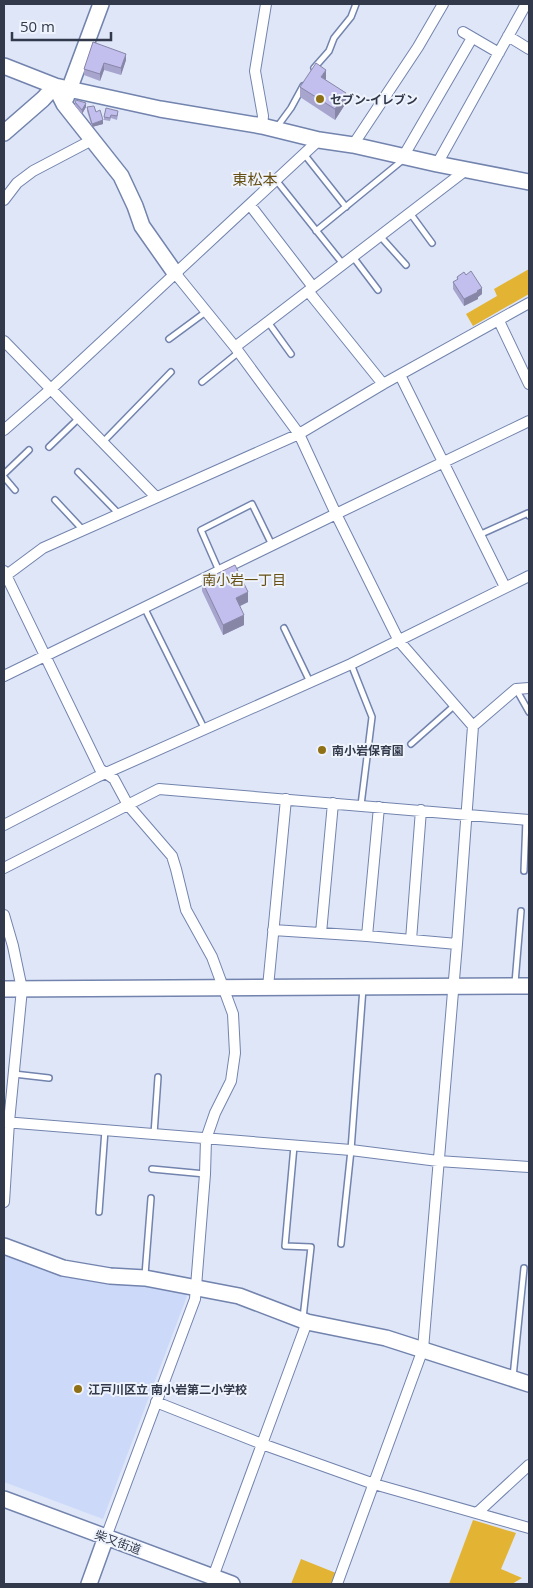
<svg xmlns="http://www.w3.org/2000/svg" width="533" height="1588" font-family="'Open Sans','Noto Sans JP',sans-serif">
  <rect width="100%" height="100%" fill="#dee6f8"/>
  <path fill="#ccd9f9" d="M10,1254L183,1290L187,1296L103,1519L4,1482V1257Z"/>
  <path fill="#e3b433" d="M529,269V294L473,326L466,314L497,296L494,289Z
    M473,1520L516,1533L501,1569L522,1578L512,1584H449Z
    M301,1559L336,1573L331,1584H291Z"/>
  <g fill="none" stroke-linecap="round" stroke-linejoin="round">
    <defs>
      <path id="lane" d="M314,68L329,51L334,38L351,17L356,4
        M277,127L291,108L303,86
        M304,154L346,207
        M276,180L343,264
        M410,213L432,243
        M316,231L404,159
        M380,236L406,265
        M353,257L378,290
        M268,322L291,354
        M169,339L207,311
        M202,382L239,352
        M103,442L171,372
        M49,447L79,418
        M78,472L119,514
        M4,474L29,450
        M4,477L15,490
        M55,500L83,530
        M479,535L528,513L529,516
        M219,571L201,530L252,504L272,545
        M145,609L205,730
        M284,628L310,682
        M351,664L372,717L361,805
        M516,689L529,712
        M411,744L455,705
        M524,871L526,820
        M515,983L521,911
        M14,1074L49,1078
        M154,1134L158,1077
        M294,1146L285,1246L311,1247L303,1318
        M152,1169L205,1174
        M99,1212L105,1130
        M341,1244L351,1150L363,988
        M145,1275L151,1198
        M513,1377L524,1268"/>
      <path id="street" d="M463,32L499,53
        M508,36L529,49
        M262,126L263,116L255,71L266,4
        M353,145L418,47L443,4
        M403,157L472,38
        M437,164L526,4
        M4,200L17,183L33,171L92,140
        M250,205L313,287
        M175,273L235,347L299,434L336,514L529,421
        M308,291L383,384
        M499,321L529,384
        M4,341L156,497
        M235,347L466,170
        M400,375L505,587
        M4,430L51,389L319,140
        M4,571L100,769L114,779L128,805L172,856L176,869L186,910L212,957L233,1014L235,1053L231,1081L215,1113L206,1139L205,1174L195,1299L106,1537
        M4,577L43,548L299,434L383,384L529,303
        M4,676L336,514L399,641L473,726L457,944L423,1349L337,1584
        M473,726L516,689L529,688
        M4,825L97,777L351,664L529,576
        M4,868L159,789L529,820
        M4,915L13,946L22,989L9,1122L4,1202
        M273,930L367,936L457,944
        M321,933L333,803
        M367,936L379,807
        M411,940L421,810
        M268,987L286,799
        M4,1122L351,1150L438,1161L529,1167
        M156,1402L262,1444L374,1484L529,1528
        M477,1513L529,1465
        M213,1577L307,1322"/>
      <path id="secondary" d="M4,66L55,86L160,109L262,126L319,140L353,145L437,164L529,182
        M66,98L101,4
        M4,133L43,99L55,86L64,104L121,176L135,206L142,226L175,273
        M4,989L529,986
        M4,1246L63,1268L110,1276L145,1278L239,1296L307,1322L386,1338L529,1384
        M4,1499L232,1584
        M89,1584L106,1537"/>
    </defs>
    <use href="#lane" stroke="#7283ad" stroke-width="8"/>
    <use href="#street" stroke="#7283ad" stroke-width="12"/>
    <use href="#secondary" stroke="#7283ad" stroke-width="18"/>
    <use href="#lane" stroke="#fff" stroke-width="5"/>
    <use href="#street" stroke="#fff" stroke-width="10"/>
    <use href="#secondary" stroke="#fff" stroke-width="15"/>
  </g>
  <path fill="#a7a4ce" d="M93,42L126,60L121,75L104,70L100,81L84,75V69Z
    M326,80L346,103L335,120L300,97V87Z
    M75,102L86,107L82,114L75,106Z
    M87,107L96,112L103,124L92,127L87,111Z
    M106,108L118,114L117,120L111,118L110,121L104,120V117Z
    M457,277L482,294L478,297V299L464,306L453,289V282L457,280Z
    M202,581L248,602L240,606L244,625L223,635L202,591Z"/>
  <path fill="#8886a7" d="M126,54V60L121,75V68Z
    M104,63V70L100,81V74Z
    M326,70V80L321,77Z
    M346,93V103L335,120V109Z
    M86,103V107L82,114V110Z
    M103,120V124L92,127V124Z
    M482,288V294L478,297V299L464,306V299Z
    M248,592V602L236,608V598Z
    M244,615V625L223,635V625Z"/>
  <path fill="#c2bfef" stroke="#8886a7" d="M93,42L126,54L121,68L104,63L100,74L84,69Z
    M316,63L326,70L321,77L346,93L335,109L300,87Z
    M76,100L86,103L82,110L75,102Z
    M94,106L96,112L100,110L103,120L92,124L87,107Z
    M106,108L118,111L117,116L111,115L110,118L104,117Z
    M471,271L482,288L477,291L478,292L464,299L453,282L458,279L457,277L464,272L466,275Z
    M235,565L248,592L236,598L244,615L223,625L202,581Z"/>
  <g fill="#8f7015" stroke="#eff3fc" stroke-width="2">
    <circle cx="320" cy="99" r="5"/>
    <circle cx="322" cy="750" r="5"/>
    <circle cx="78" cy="1389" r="5"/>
  </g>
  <g text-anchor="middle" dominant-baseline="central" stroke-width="4" stroke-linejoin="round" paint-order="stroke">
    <g font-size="12" font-weight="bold" fill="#31394b" stroke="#eff3fc" text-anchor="start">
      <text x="330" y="99">セブン-イレブン</text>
      <text x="332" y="750">南小岩保育園</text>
      <text x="88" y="1389">江戸川区立 南小岩第二小学校</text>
    </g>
    <g font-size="12" fill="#31394b" stroke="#eff3fc">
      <text transform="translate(118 1542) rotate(20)">柴又街道</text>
    </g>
    <g font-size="14" fill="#665015" stroke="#eff3fc">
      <text x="244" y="579">南小岩一丁目</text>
    </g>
    <g font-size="15" fill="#665015" stroke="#eff3fc">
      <text x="255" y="179">東松本</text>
    </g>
  </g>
  <rect width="533" height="1588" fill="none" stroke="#31394b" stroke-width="10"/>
  <path d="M12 32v8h99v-8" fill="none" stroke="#31394b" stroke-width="2.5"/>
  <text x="20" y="32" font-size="15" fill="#31394b" stroke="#eff3fc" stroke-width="4" paint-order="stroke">50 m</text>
</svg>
